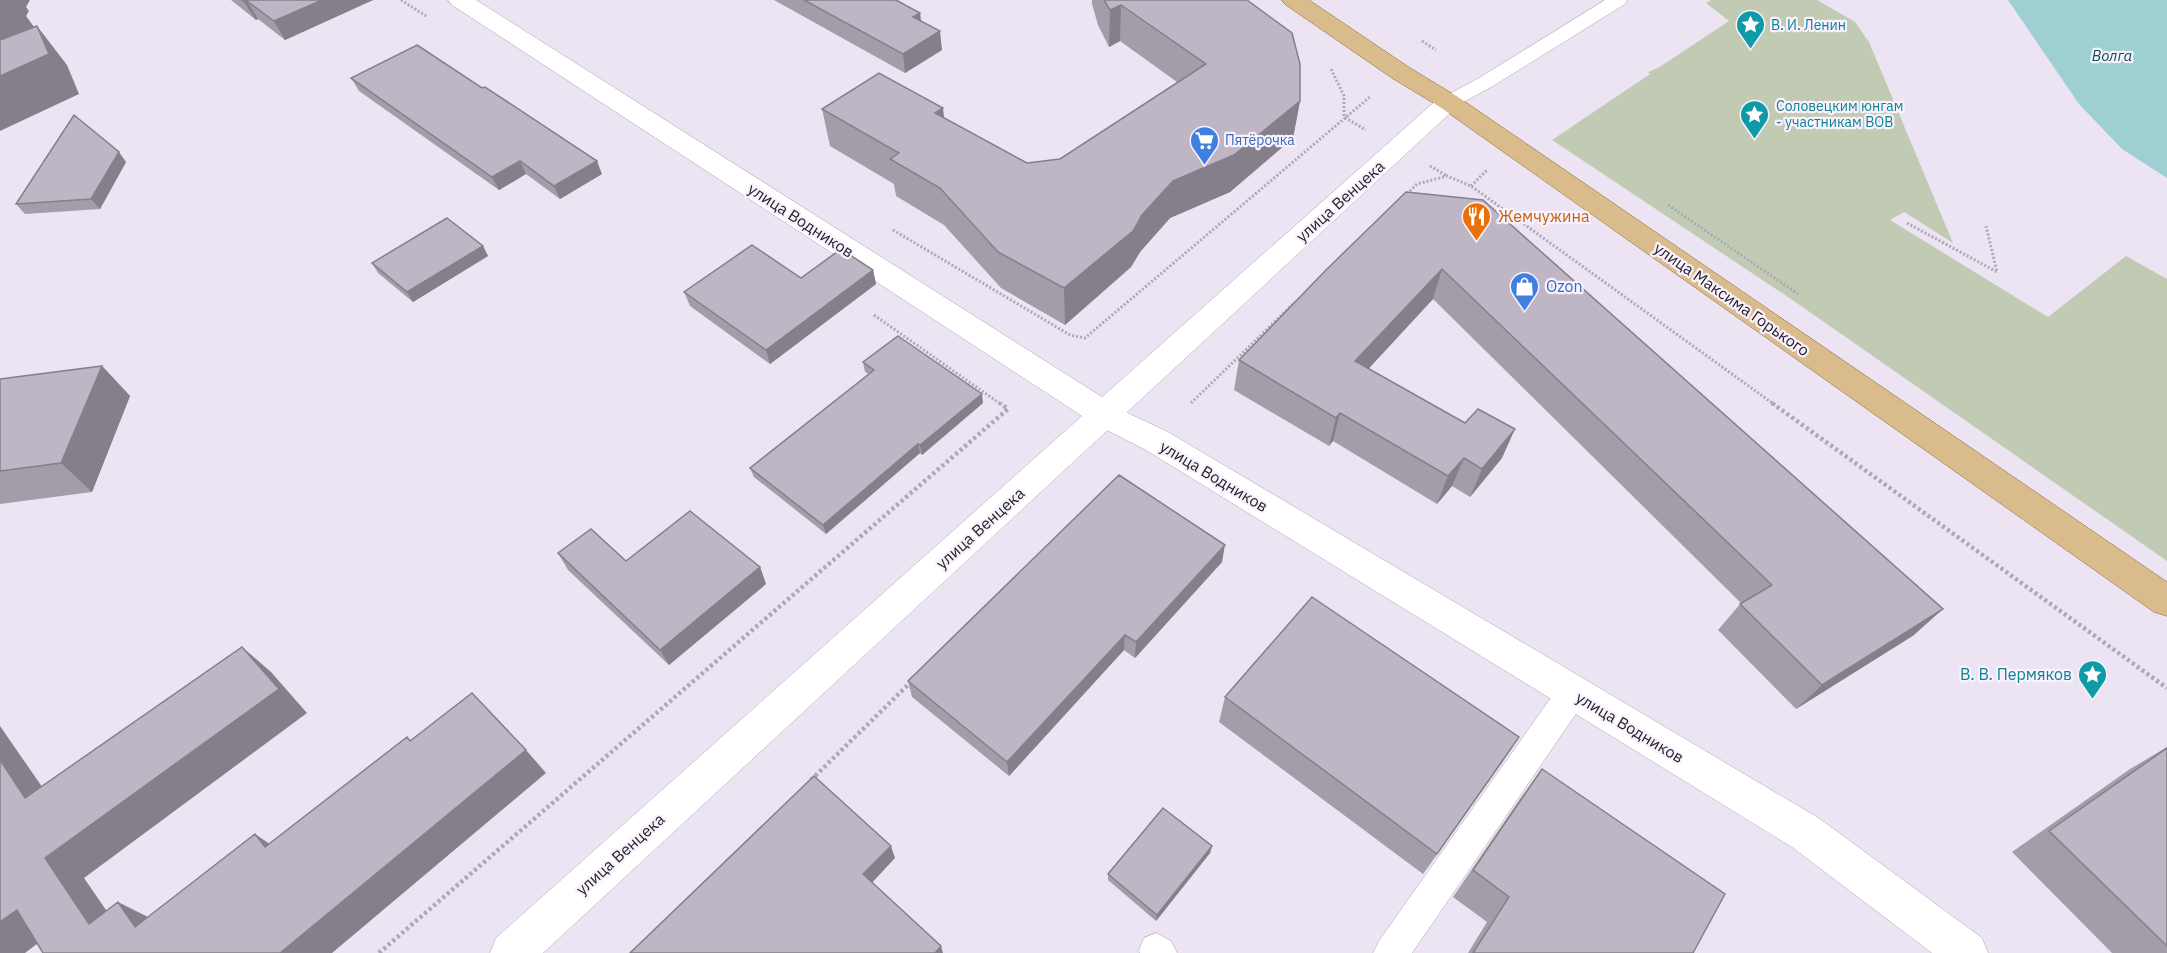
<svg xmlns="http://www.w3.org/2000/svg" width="2167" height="953" font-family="'IBM Plex Sans',sans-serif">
  <rect width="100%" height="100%" fill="#ece4f3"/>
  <path fill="#c1cbb4" d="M1711,0H1817L1855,22L1869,42L1953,243L1904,212L1890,220L2048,317L2126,256L2167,279V561L1791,299L1552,140L1650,74L1648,72L1658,68L1729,21L1706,3Z"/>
  <path fill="#9dcfd3" d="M2008,0H2167V178L2122,149L2079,104Z"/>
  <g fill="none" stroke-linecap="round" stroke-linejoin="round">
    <defs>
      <path id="service" d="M1605,0H1627L1625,4L1493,86L1456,106L1449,108L1442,106L1439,102L1442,98L1479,78Z
        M1573,678L1584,682L1588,692L1584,702L1412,953H1373L1379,941L1562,682Z
        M1156,933L1171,941L1177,953H1140L1139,950L1144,938Z"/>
      <path id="minor" d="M1104,402L1168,432L1820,819L1982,938L1988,953H1932L1792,847L1146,450L1093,423L1088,414L1093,405Z"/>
      <path id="tertiary" d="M448,0H476L1102,397L1440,97L1449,94L1458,97L1462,102L543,953H490L496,938L1082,416L452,5Z"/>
      <path id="primary" d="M1282,0H1309L1410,68L1458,97L2167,582V616L2154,612L1440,107L1392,78L1286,5Z"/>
    </defs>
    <use href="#service" stroke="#aca4b2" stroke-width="1"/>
    <use href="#minor" stroke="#aca4b2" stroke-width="1"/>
    <use href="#tertiary" stroke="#aca4b2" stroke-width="1"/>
    <use href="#primary" stroke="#8a6836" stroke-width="1"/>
    <path stroke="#afa8b4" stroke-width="3" stroke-dasharray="2 2" stroke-linecap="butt" d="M401,0L426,16
      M1422,41L1436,50
      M1331,69L1344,96V117L1366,130
      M1430,166L1447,176
      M1471,186L1487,170
      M1407,194L1417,184L1447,176L1471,186L1775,405
      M1668,205L1798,294
      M1907,223L1997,272L1986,226
      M893,230L1070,335L1085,338L1371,96
      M874,315L1002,405
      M1191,403L1295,302"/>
    <path stroke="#afa8b4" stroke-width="4.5" stroke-dasharray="3 3" stroke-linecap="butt" d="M1772,403L2167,688
      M811,780L911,682
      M379,953L1008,409L1000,403"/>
    <use href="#service" fill="#fff" fill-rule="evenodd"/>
    <use href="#minor" fill="#fff" fill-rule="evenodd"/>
    <use href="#tertiary" fill="#fff" fill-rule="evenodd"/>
    <use href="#primary" fill="#dabc8c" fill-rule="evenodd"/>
  </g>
  <path fill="#a39da9" d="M231,0H373L285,40L258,19L256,20Z
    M774,0H896L920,13L921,21L942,50L905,73Z
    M1092,0H1247L1300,101L1293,138L1230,192L1170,218L1140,252L1131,267L1065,325L1001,288L944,225L896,196L894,184L830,146L822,109L944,118L1027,163L1060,159L1177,82L1120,41L1109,47L1098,25L1092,4Z
    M351,78L602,174L560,199L526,174L499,190L359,91Z
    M126,162L100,209L25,214L16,204Z
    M1406,192L1914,635L1796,709L1718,630L1741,603L1433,299L1368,369L1502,458L1470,497L1452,486L1437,504L1333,441L1329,446L1234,390L1239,360Z
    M483,246L488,256L413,302L378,273L372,263Z
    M873,270L876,284L770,364L690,306L684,292Z
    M863,362L983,403L922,455L920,453L826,534L754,477L750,468L869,374L865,372Z
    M102,366L130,396L92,492L0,504V379Z
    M558,553L626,561L760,567L766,584L669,665L568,570Z
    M1222,562L1135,658L1124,650L1009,776L912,697L908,681Z
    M1225,697L1503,761L1423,874L1219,722Z
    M2167,747V953H2112L2012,852L2130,769Z
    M1542,769L1693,953H1468L1487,922L1453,897L1520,799Z
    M1212,846L1210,853L1156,921L1108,880V874Z"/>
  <path fill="#857f8a" d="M0,0H30L26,7L29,11L26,16L37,31V26L67,65L79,94L0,131Z
    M322,0H373L285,40L274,21Z
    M247,1L258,19L256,20L244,2Z
    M1121,5L1120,41L1109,47L1110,10Z
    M920,13L922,32L913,17Z
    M940,31L942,50L905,73L903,54Z
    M1300,101L1293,138L1230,192L1170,218L1140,252L1131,267L1065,325L1064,288L1142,215L1173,181Z
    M943,108L947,145L935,113Z
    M119,152L126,162L100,209L91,199Z
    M520,161L526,174L499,190L492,177Z
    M597,161L602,174L560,199L554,186Z
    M483,246L488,256L413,302L407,292Z
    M1442,269L1433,299L1348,391L1355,361Z
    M873,270L876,284L770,364L766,350Z
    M102,366L130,396L92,492L61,463Z
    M982,394L983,403L922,455L920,445Z
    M1340,413L1333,441L1329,446L1336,418Z
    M1515,429L1502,458L1470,497L1482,469Z
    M918,444L920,453L826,534L823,525Z
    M1464,458L1452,486L1437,504L1448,476Z
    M1225,545L1222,562L1135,658L1136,642Z
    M760,567L766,584L669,665L660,650Z
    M1943,609L1914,635L1796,709L1822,685Z
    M1125,635L1124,650L1009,776L1007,762Z
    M242,647L271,672L307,713L84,878L128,942L89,924L45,858Z
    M0,726L65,820L25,798L0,760Z
    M1519,737L1503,761L1423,874L1437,854Z
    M526,750L546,773L332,953H280Z
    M255,834L286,855L265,847Z
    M891,846L895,858L869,886L863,874Z
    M1212,846L1210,853L1156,921L1157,915Z
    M118,902L156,921L135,927Z
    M17,910L58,928L25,953H0V922Z
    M941,946L943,953H935Z"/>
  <path fill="#beb6c5" stroke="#857f8a" stroke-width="1.5" d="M242,0H322L274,21L247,1L244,2Z
    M804,0H896L920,13L913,17L940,31L903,54Z
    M1104,0H1247L1292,33L1300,64V101L1234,155L1173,181L1142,215L1133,231L1064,288L998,252L940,188L890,159L899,153L822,109L879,73L943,108L935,113L1027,163L1060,159L1206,64L1121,5L1110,10Z
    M37,26L49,54L0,76V40Z
    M417,45L482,88L485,87L597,161L554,186L520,161L492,177L351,78Z
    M74,115L119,152L91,199L16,204Z
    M1406,192L1483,200L1943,609L1822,685L1740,604L1772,585L1442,269L1355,361L1465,423L1478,409L1515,429L1482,469L1464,458L1448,476L1340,413L1336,418L1239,360L1326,270Z
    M447,218L483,246L407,292L372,263Z
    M752,245L801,278L841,249L873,270L766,350L684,292Z
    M898,336L982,394L920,445L918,444L823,525L750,468L874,370L863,362Z
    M102,366L61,463L0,471V379Z
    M1119,475L1225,545L1136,642L1125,635L1007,762L908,681Z
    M690,511L760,567L660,650L558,553L591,529L626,561Z
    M1312,597L1519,737L1437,854L1225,697Z
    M242,647L279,689L45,858L89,924L118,902L135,927L255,834L265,847L407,737L410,741L472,693L526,750L280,953H43L17,910L0,922V760L25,798Z
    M2167,748V946L2049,831Z
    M1542,769L1725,894L1693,953H1473L1509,897L1473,870Z
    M814,776L891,846L863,874L941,946L935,953H630Z
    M1163,808L1212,846L1157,915L1108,874Z"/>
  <defs>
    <symbol id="sight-pin" viewBox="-11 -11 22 30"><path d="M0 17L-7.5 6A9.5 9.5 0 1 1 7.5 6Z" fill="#0f9aa8" stroke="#f9f2fe"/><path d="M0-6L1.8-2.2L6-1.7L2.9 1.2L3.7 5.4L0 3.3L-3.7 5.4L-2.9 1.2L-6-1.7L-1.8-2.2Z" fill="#fff"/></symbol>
    <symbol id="supermarket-pin" viewBox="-11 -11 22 30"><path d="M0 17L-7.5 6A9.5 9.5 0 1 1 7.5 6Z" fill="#3f7fe0" stroke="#f9f2fe"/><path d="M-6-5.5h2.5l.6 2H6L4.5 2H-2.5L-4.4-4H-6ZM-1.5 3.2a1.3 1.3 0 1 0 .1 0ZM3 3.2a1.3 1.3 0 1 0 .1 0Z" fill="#fff"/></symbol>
    <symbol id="restaurant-pin" viewBox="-11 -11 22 30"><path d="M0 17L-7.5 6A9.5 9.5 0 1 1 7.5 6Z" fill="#e8710a" stroke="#f9f2fe"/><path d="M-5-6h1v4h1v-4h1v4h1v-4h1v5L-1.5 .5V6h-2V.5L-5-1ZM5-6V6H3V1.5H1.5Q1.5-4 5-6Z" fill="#fff"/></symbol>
    <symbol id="shop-pin" viewBox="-11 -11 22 30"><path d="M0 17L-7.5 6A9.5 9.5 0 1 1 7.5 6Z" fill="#3f7fe0" stroke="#f9f2fe"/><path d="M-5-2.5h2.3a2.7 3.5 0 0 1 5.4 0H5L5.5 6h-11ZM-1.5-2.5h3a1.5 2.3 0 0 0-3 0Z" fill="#fff"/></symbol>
  </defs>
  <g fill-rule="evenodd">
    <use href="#sight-pin" x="1734" y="8" width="33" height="45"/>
    <use href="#sight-pin" x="1738" y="98" width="33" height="45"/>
    <use href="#supermarket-pin" x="1188" y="124" width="33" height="45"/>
    <use href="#restaurant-pin" x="1460" y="200" width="33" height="45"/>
    <use href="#shop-pin" x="1508" y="270" width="33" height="45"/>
    <use href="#sight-pin" x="2076" y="658" width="33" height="45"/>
  </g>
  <g text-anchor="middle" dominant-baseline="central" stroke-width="4.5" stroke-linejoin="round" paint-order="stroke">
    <g font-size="14" fill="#0d838f" stroke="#f9f2fe" text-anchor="start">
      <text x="1771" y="25">В. И. Ленин</text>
      <text x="1776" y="106">Соловецким юнгам<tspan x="1776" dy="16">- участникам ВОВ</tspan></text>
    </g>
    <g font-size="14" fill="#366cbe" stroke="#f9f2fe" text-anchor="start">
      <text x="1225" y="140">Пятёрочка</text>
    </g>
    <g font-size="15" font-style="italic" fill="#025054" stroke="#f9f2fe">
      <text x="2112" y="55">Волга</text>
    </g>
    <g font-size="16" fill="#221f24" stroke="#f9f2fe">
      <text transform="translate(1340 201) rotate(-42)">улица Венцека</text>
      <text transform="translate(801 220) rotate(33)">улица Водников</text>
      <text transform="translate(1732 299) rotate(35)">улица Максима Горького</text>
      <text transform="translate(1214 476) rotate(31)">улица Водников</text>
      <text transform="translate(980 528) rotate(-42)">улица Венцека</text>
      <text transform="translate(1630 727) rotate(31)">улица Водников</text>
      <text transform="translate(620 854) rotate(-42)">улица Венцека</text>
    </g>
    <g font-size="16" fill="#c56008" stroke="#f9f2fe" text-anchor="start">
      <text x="1498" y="216">Жемчужина</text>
    </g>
    <g font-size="16" fill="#366cbe" stroke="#f9f2fe" text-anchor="start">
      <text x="1546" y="286">Ozon</text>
    </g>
    <g font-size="16" fill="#0d838f" stroke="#f9f2fe" text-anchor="end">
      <text x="2072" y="674">В. В. Пермяков</text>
    </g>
  </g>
</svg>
